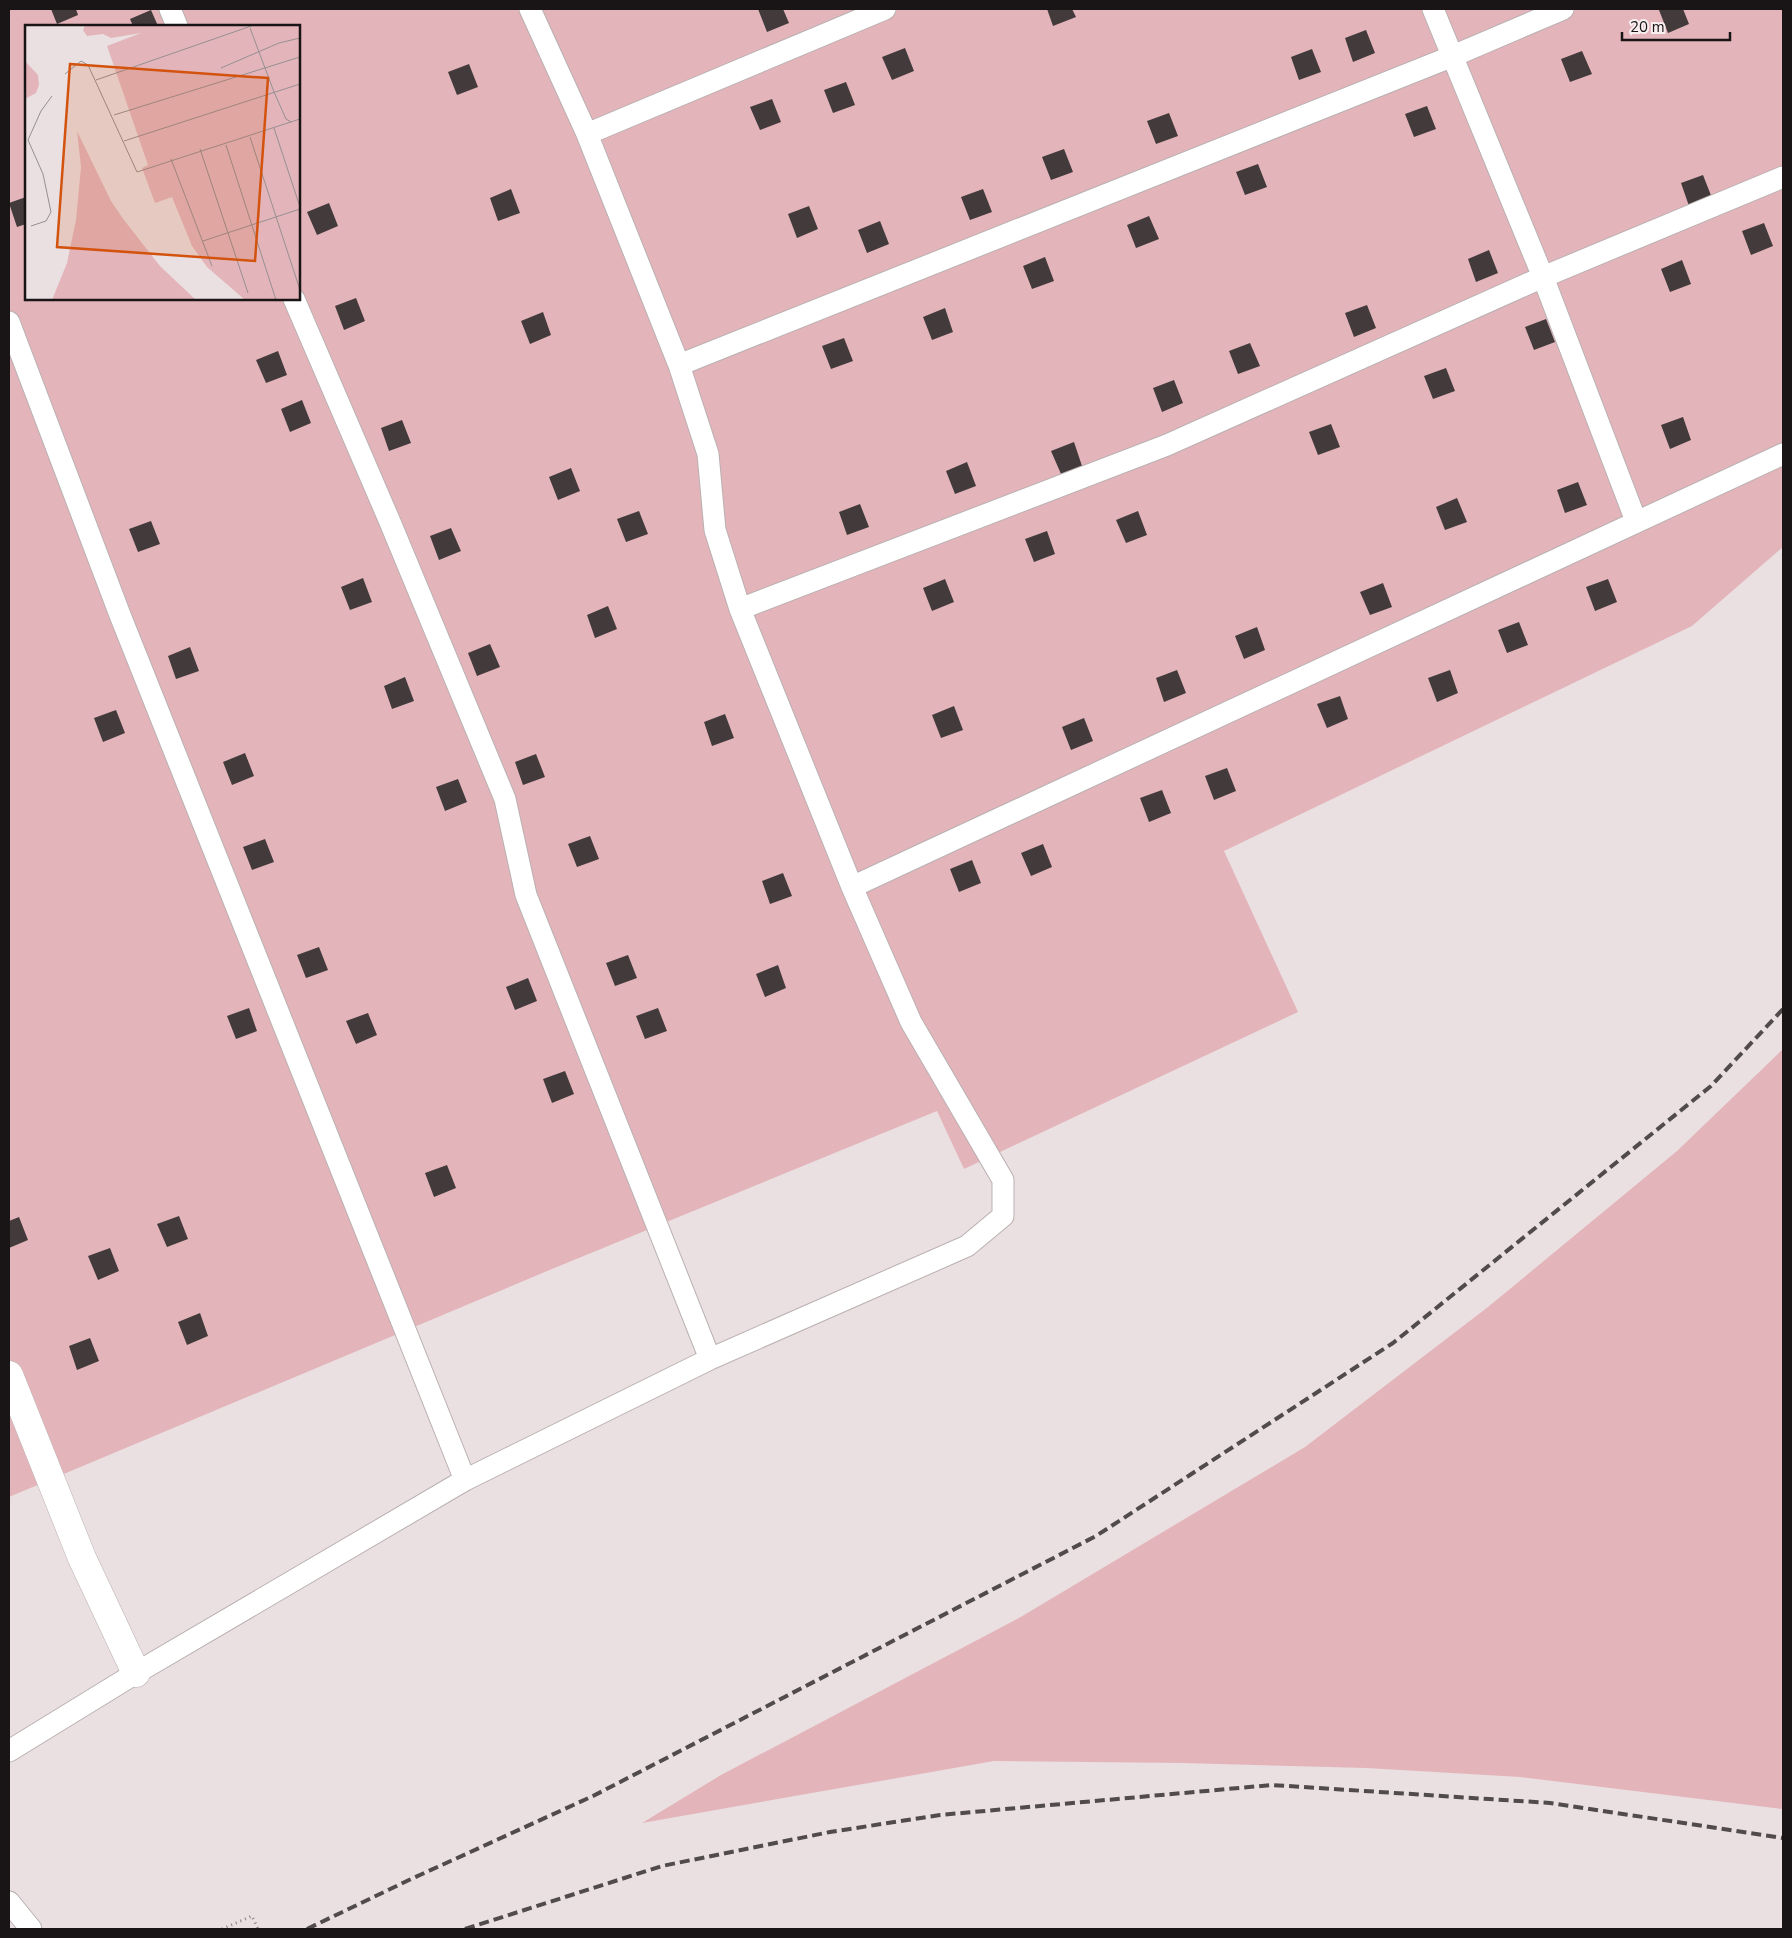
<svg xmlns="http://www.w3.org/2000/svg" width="1792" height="1938" font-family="'Nunito Sans',sans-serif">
  <rect width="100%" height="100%" fill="#eae0e1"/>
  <path fill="#e3b5bb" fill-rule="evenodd" d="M9,9H1783V547L1692,626L1224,851L1298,1012L964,1169L937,1111L552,1269L9,1497ZM26,26H299V299H26Z
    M1783,1049V1809L1520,1777L1366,1768L1182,1763L994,1761L642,1823L721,1775L1019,1618L1305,1447L1488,1307L1677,1151Z"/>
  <path fill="#423a3b" d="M51,9H76L78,15L57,24Z
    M758,9H783L789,23L767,32Z
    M1047,9H1072L1076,17L1053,26Z
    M1661,9H1683L1689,24L1668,33L1659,10Z
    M151,10L158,26H133L130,19Z
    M1366,30L1375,53L1353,62L1345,38Z
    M905,48L914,71L892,80L882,57Z
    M1312,49L1321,72L1299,80L1291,57Z
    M1582,51L1592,74L1570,82L1561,59Z
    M469,64L478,87L457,95L448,72Z
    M846,82L855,105L833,113L824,90Z
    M772,99L781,122L760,130L750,107Z
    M1427,106L1436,129L1414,137L1405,114Z
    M1169,113L1178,136L1156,144L1147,121Z
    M1064,149L1073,172L1051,180L1042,157Z
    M1258,164L1267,187L1245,195L1236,172Z
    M1703,175L1712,198L1689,206L1681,183Z
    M511,189L520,213L498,221L490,198Z
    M983,189L992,212L970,220L961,197Z
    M26,197V224L17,227L9,203Z
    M329,203L338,226L317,235L307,212Z
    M809,206L818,229L797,238L788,214Z
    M1149,216L1159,239L1136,248L1127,225Z
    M880,221L889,244L867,253L858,230Z
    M1764,223L1773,246L1751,255L1742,231Z
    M1489,250L1498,273L1476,282L1468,259Z
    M1045,257L1054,281L1032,289L1023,266Z
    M1682,260L1691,284L1670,292L1661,269Z
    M356,298L365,321L344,330L335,306Z
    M1367,305L1376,328L1354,337L1345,313Z
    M945,308L953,332L932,340L923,317Z
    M543,312L551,335L530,344L521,321Z
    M1546,319L1555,342L1534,350L1525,327Z
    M844,338L853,361L831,369L822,346Z
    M1250,343L1260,366L1238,374L1229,351Z
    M278,351L287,375L266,383L256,360Z
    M1446,368L1455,391L1433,399L1424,376Z
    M1174,380L1183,403L1162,412L1153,388Z
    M302,400L311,423L290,432L281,409Z
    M1683,417L1691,440L1670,449L1661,425Z
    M402,420L411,443L389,451L381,428Z
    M1331,424L1340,447L1318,455L1309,432Z
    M1074,442L1082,466L1061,474L1051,451Z
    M967,462L976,486L955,494L946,471Z
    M571,468L580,491L558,500L549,477Z
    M1578,482L1587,505L1565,513L1557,490Z
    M1457,498L1467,522L1445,530L1436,507Z
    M860,504L869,527L847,535L839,512Z
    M639,511L648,534L626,542L617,519Z
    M1138,511L1147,535L1126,543L1116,520Z
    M151,521L160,544L138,552L129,529Z
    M451,528L461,551L439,560L430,536Z
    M1047,531L1055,554L1034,562L1025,539Z
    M363,578L372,602L350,610L341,587Z
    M945,579L954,602L932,611L923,588Z
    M1608,579L1617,602L1595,611L1586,587Z
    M1383,583L1392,607L1370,615L1360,592Z
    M608,606L617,629L595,638L587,615Z
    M1519,622L1528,645L1507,653L1498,630Z
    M1257,627L1265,650L1244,659L1235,636Z
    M490,644L500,667L477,676L468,653Z
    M190,647L199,671L176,679L168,656Z
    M1177,670L1186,693L1164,702L1156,678Z
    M1450,670L1458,693L1437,702L1428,678Z
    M405,677L414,701L392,709L384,686Z
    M1340,696L1348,719L1327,728L1317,704Z
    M954,706L963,730L941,738L932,715Z
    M116,710L125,733L103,742L94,718Z
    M725,714L734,738L712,746L704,722Z
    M1084,718L1093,741L1071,750L1062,727Z
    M245,753L254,776L232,785L223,762Z
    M536,754L545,777L523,785L515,762Z
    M1227,768L1236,791L1214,800L1205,776Z
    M458,779L467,802L445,811L436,787Z
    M1162,790L1171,813L1149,822L1140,798Z
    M590,836L599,859L577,867L568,844Z
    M265,839L274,862L252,870L243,847Z
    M1043,844L1052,867L1031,876L1021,853Z
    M972,860L981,883L959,892L950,869Z
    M783,873L792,896L770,904L762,881Z
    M319,947L328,970L306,978L297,955Z
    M628,955L637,978L615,986L606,963Z
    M778,965L786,988L765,997L756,974Z
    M528,978L537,1001L515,1010L506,987Z
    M249,1008L257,1031L236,1039L227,1016Z
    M658,1008L667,1031L645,1039L636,1016Z
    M368,1013L377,1035L356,1044L346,1021Z
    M565,1071L574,1094L552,1103L543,1079Z
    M447,1165L456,1188L434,1197L425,1173Z
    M179,1216L188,1239L167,1247L157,1224Z
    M19,1217L28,1240L9,1248V1221Z
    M110,1248L119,1271L98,1280L88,1256Z
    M200,1313L208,1336L187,1345L178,1322Z
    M90,1338L99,1361L77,1370L69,1346Z"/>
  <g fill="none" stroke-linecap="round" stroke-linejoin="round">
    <defs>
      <path id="lane" d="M170,9L177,26
        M1433,9L1543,277L1636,521
        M587,134L885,9
        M294,299L390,522L505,799L526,895L710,1359
        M9,322L120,615L465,1480
        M679,365L1453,56L1563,9
        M740,609L1167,445L1543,277L1783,177
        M852,887L1783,454
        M9,1751L136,1673L465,1480L710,1359L967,1246L1003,1216V1180L911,1022L852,887L740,609L715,530L708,454L679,365L587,134L530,9
        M9,1902L31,1929"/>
      <path id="street" d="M9,1375L82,1558L136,1673"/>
    </defs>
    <use href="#lane" stroke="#bab0b1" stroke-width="23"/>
    <use href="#street" stroke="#bab0b1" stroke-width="29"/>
    <path stroke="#8b8384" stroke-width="3" stroke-dasharray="1 4" stroke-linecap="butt" d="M222,1929L252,1916L258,1929"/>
    <use href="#lane" stroke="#fff" stroke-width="21"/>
    <use href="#street" stroke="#fff" stroke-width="28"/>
    <path stroke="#514b4c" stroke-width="4" stroke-dasharray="10 5" stroke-linecap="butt" d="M307,1929L409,1880L593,1796L1096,1536L1393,1343L1711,1086L1783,1009
      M465,1929L662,1866L830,1832L940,1815L1272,1785L1550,1803L1783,1838"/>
  </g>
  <g transform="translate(25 25)">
    <rect width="275" height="275" fill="#eae0e1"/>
    <path d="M60,0H275V275H220L182,242L167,221L147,172L130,178L117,143L123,140L82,21L116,8L86,13L78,9L62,11L58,5ZM0,36L13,50L14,60L11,68L0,74ZM52,106L86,176L99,195L135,241L171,275H27L42,238L51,195L56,142Z" fill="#e3b5bb"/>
    <path fill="none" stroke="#968f90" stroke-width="1" d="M225,3L249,67L261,94L266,97M196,43L254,18L275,13M40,49L56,36L63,40L112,147L275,94M71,55L229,0M89,90L275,32M249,103L275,182M225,112L275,265M3,115L18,149L26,187L21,196L6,201M3,115L16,86L27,71M99,116L275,59M201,120L251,275M175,124L223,268M146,134L187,241M178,216L275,184"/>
    <path fill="#d3520d" fill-opacity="0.15" stroke="#d3520d" stroke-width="2.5" d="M45,39L243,53L230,236L32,222Z"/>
    <rect width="275" height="275" fill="none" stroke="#191516" stroke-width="2.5"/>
  </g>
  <rect width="1792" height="1938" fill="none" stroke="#191516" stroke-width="20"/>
  <path d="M1622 32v8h108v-8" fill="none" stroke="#191516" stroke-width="2.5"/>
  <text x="1630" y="32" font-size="15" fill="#191516" stroke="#f8eeef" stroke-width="4" paint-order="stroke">20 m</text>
</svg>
